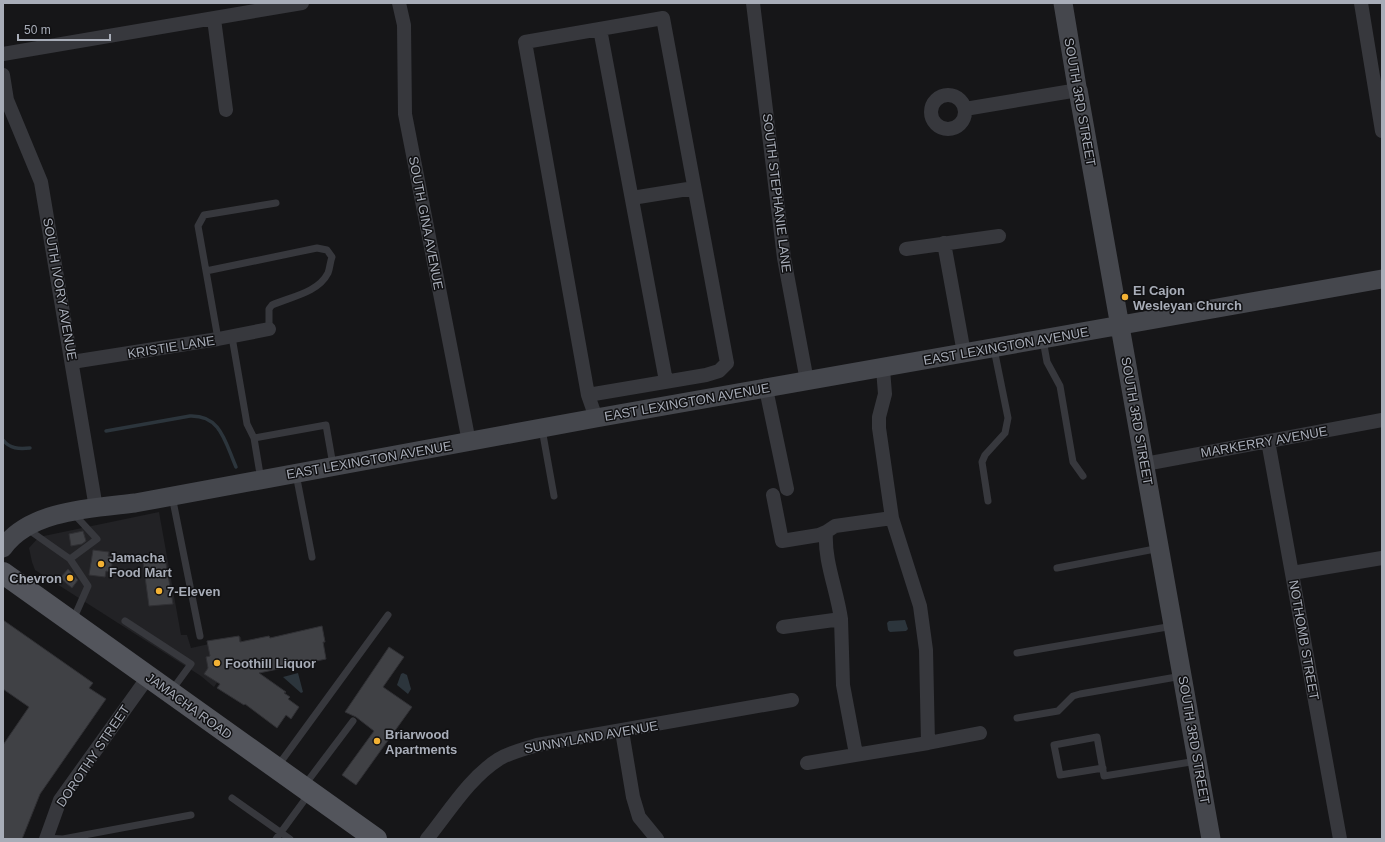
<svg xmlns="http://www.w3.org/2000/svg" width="1385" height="842" font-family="Arial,sans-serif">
  <rect width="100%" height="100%" fill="#161618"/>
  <path fill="#222225" d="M159,512L181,635H187L191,648L241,637L242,645L214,687L201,676L35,570L32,562L29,548L39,537Z"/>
  <path fill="#2c353c" d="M905,620L908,629L906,631L890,632L888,630L887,623L889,621Z
    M298,673L303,692L301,693L283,677Z
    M403,673L407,675L411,689L408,694L397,685L401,674Z"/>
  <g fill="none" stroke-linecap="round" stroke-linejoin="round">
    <path stroke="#2c353c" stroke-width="3.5" d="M106,431L190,416C221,415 225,442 236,467
      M3,440C10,449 19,449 30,448"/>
  </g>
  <path fill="#404145" stroke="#303034" d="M83,531L86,541L82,544L71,546L69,534Z
    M93,550L109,552L108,556L113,557L111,572L106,571L105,577L89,575Z
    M165,558L173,604L149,606L143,562Z
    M68,569L78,580L72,588L60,578Z
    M3,620L93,683L89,688L106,699L40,794L22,839H3V745L29,707L3,689Z
    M322,626L325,642H323L326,659L259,673L286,692L284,693L290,697L288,699L299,707L291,719L286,715L277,728L245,704L244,705L217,688L220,684L204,674L208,668L206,657L210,656L207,641L239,636L240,642L269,636L270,638Z
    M389,647L404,657L383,687L412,707L356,785L342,775L374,731L356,717L345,712Z"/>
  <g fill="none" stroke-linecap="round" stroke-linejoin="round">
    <path stroke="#37383d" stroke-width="7" d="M206,271L218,339
      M269,329V309L272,305C290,297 318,293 328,273C330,268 330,262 332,257L327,250L317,248L206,271L198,226L204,215L276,203
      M232,337L247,424L254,438
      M1043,340L1047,362L1060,386L1073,462L1083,476
      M542,429L554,496
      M296,474L312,557
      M261,480L254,438L326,425L333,465
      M172,496L200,636
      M988,501L982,462L985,455L1005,433L1008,418L994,349
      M26,528L70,559L88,586L73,620
      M70,559L97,539L74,514
      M1057,568L1160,548
      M125,621L191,664L172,690
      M1017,653L1173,626
      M1017,718L1058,711L1073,696L1080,694L1182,676
      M277,767L388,615
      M1103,768L1060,775L1054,745L1097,737L1104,776L1197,761
      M304,786L353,721
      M232,798L290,839
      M46,838L63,839L191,815
      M276,839L309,794"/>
    <path stroke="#37383d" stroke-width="14" d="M399,3L404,25L405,114L469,442
      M753,3L784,258L807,381
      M1361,3L1382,131
      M214,19L226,110
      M600,29L666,381
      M3,54L302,3
      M3,75L7,100L41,182L96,508
      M931 112a17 17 0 1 1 34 0a17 17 0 1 1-34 0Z
      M965,109L1078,90L1077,87
      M632,198L694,188
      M944,243L964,353
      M906,249L999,236
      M72,362L218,339L269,329
      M766,389L787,489
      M588,395L706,375L719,371L727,363L663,18L525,42L588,395L596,418
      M1268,441L1340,839
      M1145,464L1382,420
      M773,495L782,541L819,535L826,532
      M1292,573L1382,558
      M841,619C837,590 824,561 826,532L835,526L892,518
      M783,627L841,619L843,685L856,754
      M622,731L633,797L639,817L657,839
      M928,743L980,733
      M807,763L928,743L926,650L920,606L892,518L879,428V417L885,394L883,369
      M46,839L60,800L148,677
      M427,839C449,812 469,778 499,759C511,752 524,749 537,745L792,700"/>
    <path stroke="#45474d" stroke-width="19" d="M1063,3L1077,87
      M1078,90L1211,839
      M3,548C29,510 93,508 135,503L596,418L1382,279"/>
    <path stroke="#53555c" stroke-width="22" d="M3,573L376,839"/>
  </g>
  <g fill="#f2b134" stroke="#111113" stroke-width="1.5">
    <circle cx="1125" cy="297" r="4"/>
    <circle cx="101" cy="564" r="4"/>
    <circle cx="70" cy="578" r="4"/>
    <circle cx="159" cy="591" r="4"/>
    <circle cx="217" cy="663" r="4"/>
    <circle cx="377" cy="741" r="4"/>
  </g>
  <g text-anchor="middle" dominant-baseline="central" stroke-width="3" stroke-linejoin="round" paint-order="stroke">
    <g font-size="13" fill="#a8adb8" stroke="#111113">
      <text transform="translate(1080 102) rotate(80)">SOUTH 3RD STREET</text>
      <text transform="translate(777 193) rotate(83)">SOUTH STEPHANIE LANE</text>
      <text transform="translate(426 223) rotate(79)">SOUTH GINA AVENUE</text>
      <text transform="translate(60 289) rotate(80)">SOUTH IVORY AVENUE</text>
      <text transform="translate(1006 346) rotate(-10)">EAST LEXINGTON AVENUE</text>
      <text transform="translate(171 347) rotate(-9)">KRISTIE LANE</text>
      <text transform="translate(687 402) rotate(-10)">EAST LEXINGTON AVENUE</text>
      <text transform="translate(1137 421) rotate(80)">SOUTH 3RD STREET</text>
      <text transform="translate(1264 442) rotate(-10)">MARKERRY AVENUE</text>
      <text transform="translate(369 460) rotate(-10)">EAST LEXINGTON AVENUE</text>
      <text transform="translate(1304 640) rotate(80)">NOTHOMB STREET</text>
      <text transform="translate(189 706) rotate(36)">JAMACHA ROAD</text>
      <text transform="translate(591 737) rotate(-10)">SUNNYLAND AVENUE</text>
      <text transform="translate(1194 740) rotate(80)">SOUTH 3RD STREET</text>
      <text transform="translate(93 756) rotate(-56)">DOROTHY STREET</text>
    </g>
    <g font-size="13" font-weight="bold" fill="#a8adb8" stroke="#111113" text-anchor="start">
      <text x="1133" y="290">El Cajon<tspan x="1133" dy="15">Wesleyan Church</tspan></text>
      <text x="109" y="557">Jamacha<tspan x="109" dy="15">Food Mart</tspan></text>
      <text x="62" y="578" text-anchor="end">Chevron</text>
      <text x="167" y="591">7-Eleven</text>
      <text x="225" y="663">Foothill Liquor</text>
      <text x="385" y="734">Briarwood<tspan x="385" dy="15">Apartments</tspan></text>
    </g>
  </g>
  <rect width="1385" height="842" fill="none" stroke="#a8adb8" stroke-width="8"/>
  <path d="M18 34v6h92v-6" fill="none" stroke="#a8adb8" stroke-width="2"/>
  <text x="24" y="34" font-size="12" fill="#a8adb8" stroke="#111113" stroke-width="3" paint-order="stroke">50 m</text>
</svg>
